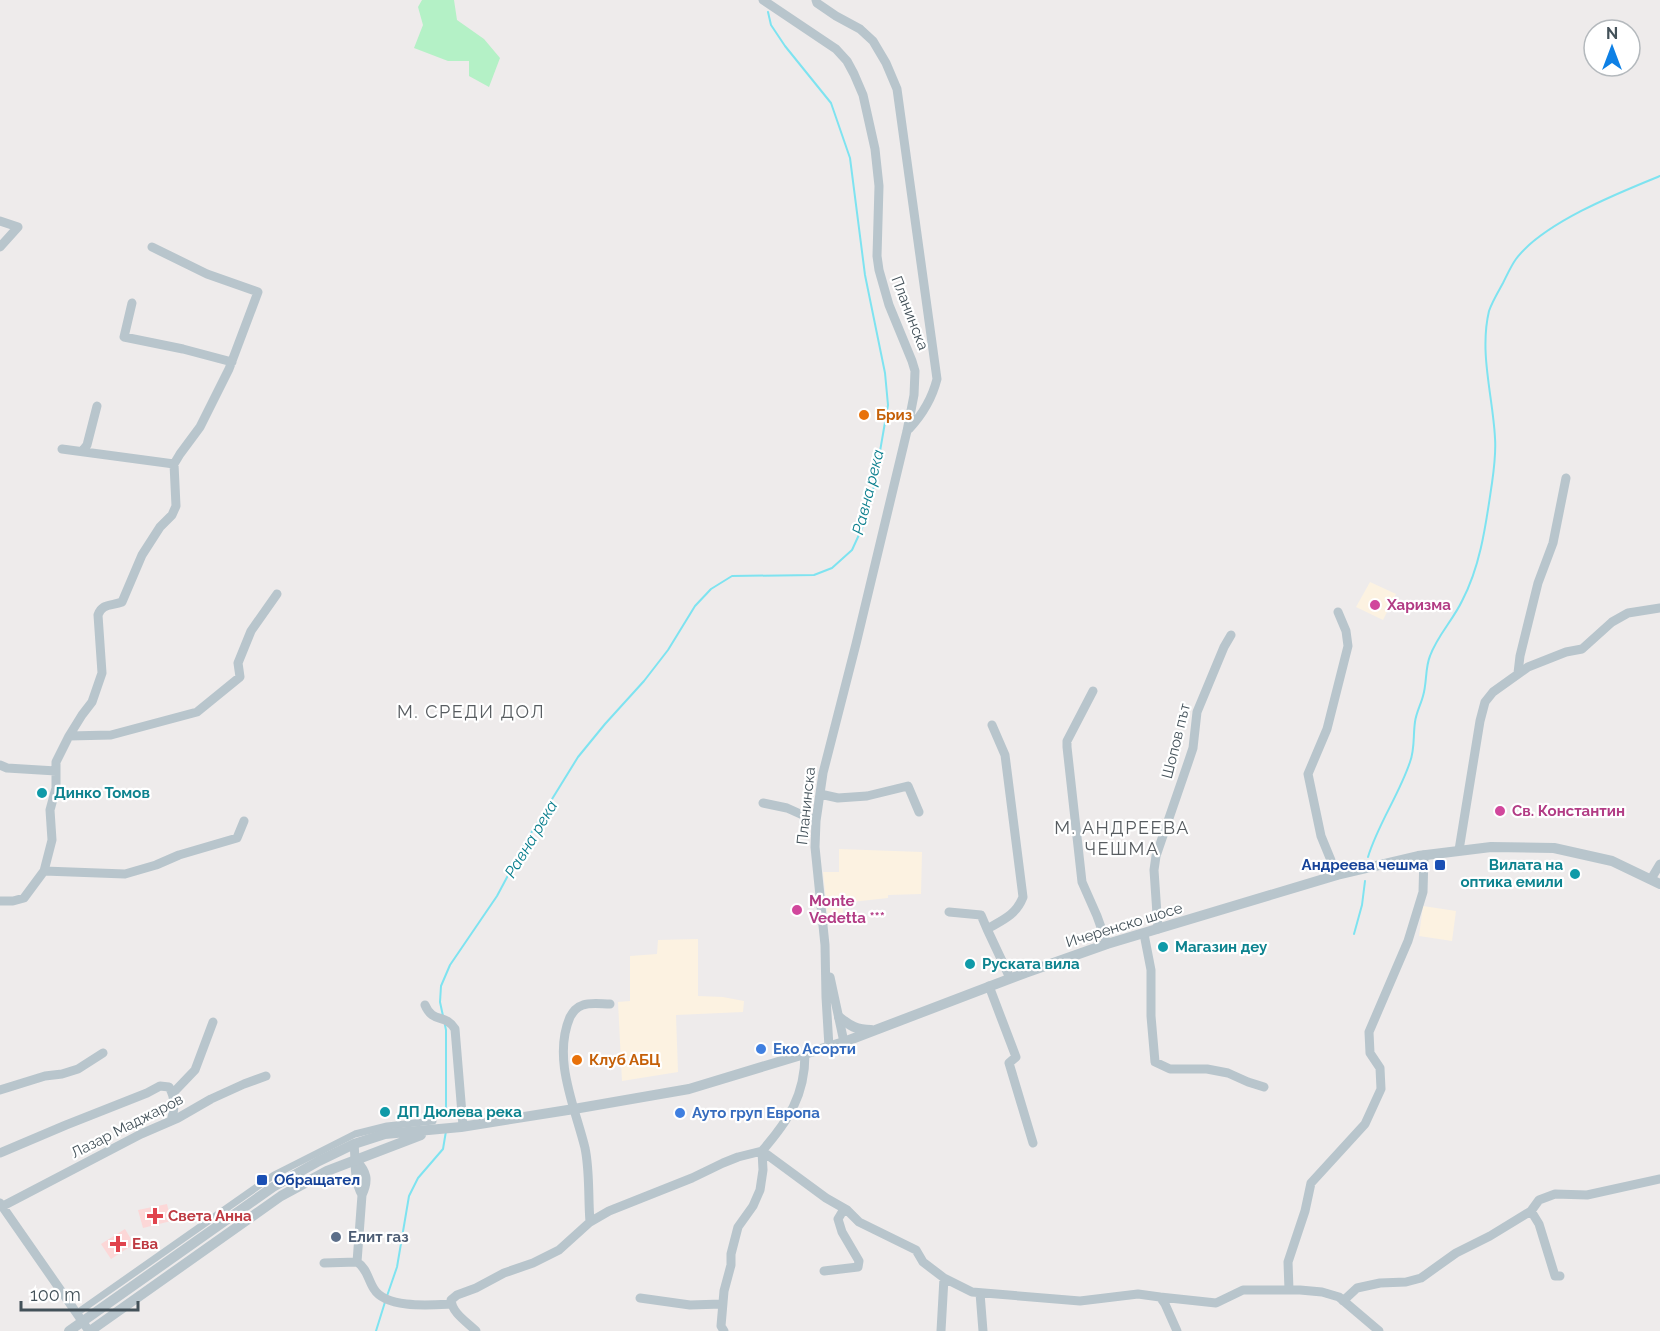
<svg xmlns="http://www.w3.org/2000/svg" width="1660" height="1331" font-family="Raleway,sans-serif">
  <rect width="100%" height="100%" fill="#eeebeb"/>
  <path fill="#fcf2e1" d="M1370,582L1396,594L1383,620L1356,607Z
    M839,849L922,852L921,894L888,895V898L843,903V917L828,919L823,872H839Z
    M1423,906L1456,911L1452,941L1419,936Z
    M698,939V996L723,997L744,1001L743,1012L676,1015L678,1072L622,1081L618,1002L630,1001V956L657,954L658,940Z"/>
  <path fill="#fcd7d7" d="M167,1204L171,1221L143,1228L138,1210Z
    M125,1229L134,1244L111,1259L101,1244Z"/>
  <path fill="#b4f1c6" d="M422,0H454L457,20L484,39L500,58L489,87L469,76V61H448L414,48L423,25L418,7Z"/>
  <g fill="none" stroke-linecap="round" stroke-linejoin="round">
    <path stroke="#7ee3f0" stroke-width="2" d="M1368,857C1378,824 1399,795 1410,762C1415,749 1413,735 1415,722C1416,713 1421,704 1423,696C1427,683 1425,668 1430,656C1437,636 1453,620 1462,601C1481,565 1486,523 1492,483C1494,469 1496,452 1495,438C1493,397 1479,353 1489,311C1492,302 1498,292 1503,283C1507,275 1511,266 1516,259C1543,223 1618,193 1660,176
      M1354,934L1362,905L1365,881
      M443,1016L440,1002L441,986L450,965L497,896L528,838L578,757L605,724L644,681L668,650L695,606L711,589L732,576L814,575L832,568L852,550L863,526L874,486L888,405L885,373L865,275L850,158L831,103L785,46L771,25L768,12
      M445,1025L446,1030V1116
      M387,1296L397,1267L409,1196L418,1178L443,1149L446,1131
      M376,1331L385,1302"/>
    <path stroke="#b8c5cc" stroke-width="7" d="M77,1313L274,1175L355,1134L387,1126L433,1121"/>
    <path stroke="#b8c5cc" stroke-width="9" d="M763,0L836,49L847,61L854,74L863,95L875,149L879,186L877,256L879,270L889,305L912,361L915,371L914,395L907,431L856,644L823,773L816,821L815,847L825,945L826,997L829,1047
      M816,0L817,3L836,16L860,29L873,41L886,63L897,89L937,379C932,399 922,415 909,429
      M0,221L18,227L0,247
      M132,303L124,337L183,349L232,362
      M62,449L174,464
      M83,450L87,445L97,406
      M1518,673L1520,656L1538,583L1553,543L1566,478
      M1093,691L1067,741V747L1082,882L1097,916L1107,944
      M992,725L1005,755L1023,897C1016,915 1003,920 987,929L1010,978
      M69,736L111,735L197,712L240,677L238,663L251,631L277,594
      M0,765L7,768L56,771
      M820,794L838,798L867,796L908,786L919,812
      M763,803L787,808L816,821
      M1459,850L1480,721L1485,702L1493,692L1528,667L1566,652L1582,649L1612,622L1628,613L1660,608
      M44,871L125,874L156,865L179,855L237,838L244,821
      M1337,875L1321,836L1308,774L1327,729L1348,646L1346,631L1338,612
      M1651,879L1660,864
      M0,901H13L24,898L44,871L52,840L50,810L56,788V762L69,736L82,715L92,702L102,673L98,615C102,603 112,606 122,602L142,555L160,527L172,515L176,506L174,464L180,454L200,427L229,369L258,292L207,274L152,247
      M949,912L981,915L987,929
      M1158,929L1154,870L1156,856L1189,760L1193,748L1197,712L1224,647L1231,635
      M1144,934L1151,970V1016L1155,1062L1170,1069H1207L1228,1073L1248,1082L1264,1087
      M830,977L844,1042
      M989,986L1016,1057L1009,1063L1033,1143
      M610,1004C602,1004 591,1002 583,1005C576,1007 573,1012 570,1017C552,1059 575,1107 585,1148C590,1172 588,1198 590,1222L609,1211L692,1178L723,1163L738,1157L762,1151L763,1170L760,1190L753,1206L738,1227L731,1254V1265L724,1291L721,1326L724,1331
      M425,1005C433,1024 445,1013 455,1029L463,1126
      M805,1054C805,1096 788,1121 762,1151L826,1198L847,1210L859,1222L916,1250L923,1262L944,1278L972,1292L1080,1301L1138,1294L1160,1297L1165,1304L1177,1331
      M0,1090L45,1076L62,1074L78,1069L103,1053
      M173,1093L195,1070L213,1022
      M354,1144C356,1162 353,1178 362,1195
      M0,1153L66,1125L147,1093L160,1086L169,1087C176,1098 175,1109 171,1121
      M0,1203L89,1331
      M3,1206L141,1134L178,1118L211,1099L244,1084L266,1076
      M1531,1211L1539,1224L1555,1276H1560
      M357,1262C367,1268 368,1280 374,1289C386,1309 431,1305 452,1304
      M324,1263L357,1262L362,1195C369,1180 367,1172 356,1160
      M824,1271L858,1267L859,1261L842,1232L838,1219L844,1209
      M1289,1290L1288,1262L1305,1211L1311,1183L1365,1124L1381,1089L1380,1068L1370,1053L1369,1032L1408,941L1423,892L1424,855
      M980,1293L983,1331
      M1160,1297L1216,1303L1243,1290H1300L1322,1292L1339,1297L1379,1331
      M640,1298L690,1305L722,1304
      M1343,1301L1357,1288L1380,1283L1406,1282L1421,1278L1456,1253L1490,1236L1531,1211L1539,1200L1555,1194L1587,1195L1660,1179
      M476,1331C467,1322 452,1313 451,1300L457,1295L476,1288L504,1273L533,1263L559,1250L590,1222
      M941,1331L944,1278"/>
    <path stroke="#b8c5cc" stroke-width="10" d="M839,1017C850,1026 857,1030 871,1030
      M69,1331L273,1187L319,1161L354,1144L385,1134L461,1127L574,1109L689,1089L844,1042L1025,973L1107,944L1337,875L1418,856L1491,847L1554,848L1612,861L1660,884
      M90,1331L281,1196L327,1171L421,1135"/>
  </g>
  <g fill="#e8710a" stroke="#fff" stroke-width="2">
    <circle cx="864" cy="415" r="6"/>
    <circle cx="577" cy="1060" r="6"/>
  </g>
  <g fill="#d1479c" stroke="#fff" stroke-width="2">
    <circle cx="1375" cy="605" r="6"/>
    <circle cx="1500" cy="811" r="6"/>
    <circle cx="797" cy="910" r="6"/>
  </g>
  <g fill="#0f9aa8" stroke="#fff" stroke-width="2">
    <circle cx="42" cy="793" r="6"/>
    <circle cx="1575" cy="874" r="6"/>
    <circle cx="1163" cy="947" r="6"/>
    <circle cx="970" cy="964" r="6"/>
    <circle cx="385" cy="1112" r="6"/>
  </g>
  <g fill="#1a4fb4" stroke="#fff" stroke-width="2">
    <rect x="1434" y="859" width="12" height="12" rx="3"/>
    <rect x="256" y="1174" width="12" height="12" rx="3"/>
  </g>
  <g fill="#3f7fe0" stroke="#fff" stroke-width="2">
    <circle cx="761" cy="1049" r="6"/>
    <circle cx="680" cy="1113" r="6"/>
  </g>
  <g fill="#e0444e" stroke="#fff" stroke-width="2">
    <path d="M152 1207h6v6h6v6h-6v6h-6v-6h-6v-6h6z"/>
    <path d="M115 1235h6v6h6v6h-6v6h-6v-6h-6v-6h6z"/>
  </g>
  <circle fill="#5c6f8a" stroke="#fff" stroke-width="2" cx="336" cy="1237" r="6"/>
  <g text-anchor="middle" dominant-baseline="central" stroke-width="4.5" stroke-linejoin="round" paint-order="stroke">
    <g font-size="15" fill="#435159" stroke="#fff">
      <text transform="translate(910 313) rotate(69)">Планинска</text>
      <text transform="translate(1176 741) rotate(-76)">Шопов път</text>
      <text transform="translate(806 806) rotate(-84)">Планинска</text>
      <text transform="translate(1124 925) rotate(-17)">Ичеренско шосе</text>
      <text transform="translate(127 1126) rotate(-27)">Лазар Маджаров</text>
    </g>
    <g font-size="15" font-weight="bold" fill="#c56008" stroke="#fff" text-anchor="start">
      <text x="876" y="415">Бриз</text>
      <text x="589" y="1060">Клуб АБЦ</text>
    </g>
    <g font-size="15" font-weight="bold" fill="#b23c85" stroke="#fff" text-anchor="start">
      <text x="1387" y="605">Харизма</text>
      <text x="1512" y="811">Св. Константин</text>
      <text x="809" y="901">Monte<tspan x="809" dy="17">Vedetta ***</tspan></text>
    </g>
    <g font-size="15" font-weight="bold" fill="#0d838f" stroke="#fff" text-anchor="start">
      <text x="54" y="793">Динко Томов</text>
      <text x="1563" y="865" text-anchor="end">Вилата на<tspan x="1563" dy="17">оптика емили</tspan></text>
      <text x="1175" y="947">Магазин деу</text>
      <text x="982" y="964">Руската вила</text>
      <text x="397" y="1112">ДП Дюлева река</text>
    </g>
    <g font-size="15" font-weight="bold" fill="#164399" stroke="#fff" text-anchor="end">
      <text x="1428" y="865">Андреева чешма</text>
      <text x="274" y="1180" text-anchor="start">Обращател</text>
    </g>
    <g font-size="15" font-weight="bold" fill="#366cbe" stroke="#fff" text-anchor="start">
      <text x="773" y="1049">Еко Асорти</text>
      <text x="692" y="1113">Ауто груп Европа</text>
    </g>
    <g font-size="15" font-weight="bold" fill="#be3a42" stroke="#fff" text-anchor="start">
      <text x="168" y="1216">Света Анна</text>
      <text x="132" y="1244">Ева</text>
    </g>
    <g font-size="15" font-weight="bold" fill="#4e5e75" stroke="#fff" text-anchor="start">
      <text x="348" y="1237">Елит газ</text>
    </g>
    <g font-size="16" font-style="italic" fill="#077d8c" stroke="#fff">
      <text transform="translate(868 492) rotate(-76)">Равна река</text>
      <text transform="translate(531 839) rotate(-59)">Равна река</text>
    </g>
    <g font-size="18" letter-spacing="1.5" fill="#575c60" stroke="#fff">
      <text x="471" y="711">М. СРЕДИ ДОЛ</text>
      <text x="1122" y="827">М. АНДРЕЕВА<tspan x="1122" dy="21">ЧЕШМА</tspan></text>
    </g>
  </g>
  <g transform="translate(1612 48)"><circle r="28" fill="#ffffff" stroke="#b4b9bd" stroke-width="1.5"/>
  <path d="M0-4.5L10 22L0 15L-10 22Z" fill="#0e80e5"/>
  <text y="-9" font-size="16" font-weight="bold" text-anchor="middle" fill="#435159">N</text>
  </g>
  <path d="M21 1301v9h117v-9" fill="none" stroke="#435159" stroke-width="3"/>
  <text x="30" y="1301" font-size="18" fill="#435159" stroke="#ffffff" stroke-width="4.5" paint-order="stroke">100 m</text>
</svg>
